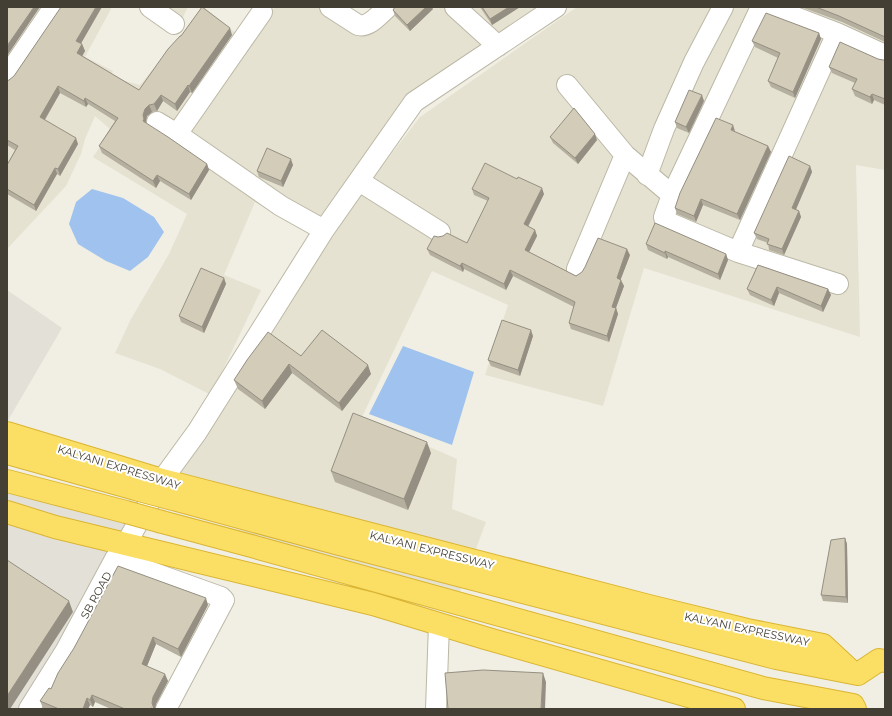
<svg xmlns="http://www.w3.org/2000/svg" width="892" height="716" font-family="Montserrat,sans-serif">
  <rect width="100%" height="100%" fill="#f1efe3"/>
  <path fill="#e5e2d1" d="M59,7H112L85,57L113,71L102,97L114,78L140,85L204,7L249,44L275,7H318L370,34L394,7H457L491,44L409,97L317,233L255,202L224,275L261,290L211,395L160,369L115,353L131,319L169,254L187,214L93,157L111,130L95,116L85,139L81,154L66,186L7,249V87Z
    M160,7H188L181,21Z
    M466,7H542L498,37Z
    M577,7H885V170L856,165L860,337L644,268L603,406L485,375L508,305L432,271L362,417L457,459L452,509L486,522L456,602L158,502L321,245L420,117Z"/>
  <path fill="#e3e0d8" d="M7,290L62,328L7,422Z
    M7,477L131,516L23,709H7Z"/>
  <path fill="#9fc3ee" d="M92,189L123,198L154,217L164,232L148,257L130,271L106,261L78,244L69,224L76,202Z
    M403,346L474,372L452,445L369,414Z"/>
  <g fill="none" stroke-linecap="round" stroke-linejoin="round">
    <defs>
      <path id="minor" d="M150,7L174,24
        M330,7L358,25C369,28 380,14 388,7
        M455,7L498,46
        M761,7L672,195L664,217L665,221L738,252L838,284
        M769,7L837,33L885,55
        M7,76L54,7
        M567,85L625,155L672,195
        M157,122L177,134L281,206L324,230
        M177,134L262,12
        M647,175L664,129L694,62L723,7
        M359,181L440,232
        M738,252L837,33
        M577,269L625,155
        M115,559L221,597L224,600L166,709
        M29,709L66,650L115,559L126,544L162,480L197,432L324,230L414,102L556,7
        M436,709L439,624"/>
      <path id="highway" d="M7,433L162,480L649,606L747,630L823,645L852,672
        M7,453L139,490
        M7,481L126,512
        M173,499L339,544L776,658L858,674L879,660L885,661
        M7,512L55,527L373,604L485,638L734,709
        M162,522L255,547L763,688L853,705L855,709"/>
    </defs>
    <use href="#minor" stroke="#bcb8a6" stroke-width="22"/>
    <use href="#highway" stroke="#dab534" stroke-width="24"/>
    <use href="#minor" stroke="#fff" stroke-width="20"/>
    <use href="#highway" stroke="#fbde64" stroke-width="22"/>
    <defs>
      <path id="highway-bridge" d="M139,490L173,499
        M126,512L162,522"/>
    </defs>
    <use href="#highway-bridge" stroke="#dab534" stroke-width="24" stroke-linecap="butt"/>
    <use href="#highway-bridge" stroke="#fbde64" stroke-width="22"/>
  </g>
  <path fill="#b5af9f" d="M480,7H520L492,25Z
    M801,7H885V42L842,22Z
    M433,9L410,31L395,16L393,10Z
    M819,33L821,39L795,98L771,87L768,81L778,58L755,47L752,41Z
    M232,35L192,93L190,92L177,111L163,101L157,111L152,112L147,116L146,121V124L207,164L209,170L191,200L160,181L156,188L102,153L99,146L115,121L88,104L86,107L60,93L45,120L78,144L60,176L57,174L36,211L7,194V165L15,150L7,145V81L81,44H82L85,51L82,56L139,90L181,36Z
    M878,59L883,60H885V105L874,100L872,104L855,96L852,89L855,83L832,73L829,67Z
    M704,101L689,133L677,128L675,122Z
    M735,132L768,146L771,152L740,220L703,205L696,222L677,214L675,208Z
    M550,137L597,140L578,164L553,143Z
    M293,165L283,187L259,177L257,171Z
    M810,166L812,172L796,209L799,211L801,217L784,255L769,250L768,243L757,239L754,233Z
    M472,189L544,194L528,227L535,230L537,236L529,252L576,276L630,255L620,280L624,286L616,308L618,314L609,342L571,329L569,323L574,307L513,276L506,290L464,269L463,272L430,255L427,249L467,243L488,201L474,195Z
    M646,244L726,254L728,260L720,280L668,257L667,259L648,250Z
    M758,265L828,289L831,295L823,312L779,293L774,306L750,295L747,289Z
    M224,278L226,284L204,333L181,322L179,316Z
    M533,336L520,376L491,366L488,360Z
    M301,356L371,374L342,411L292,373L265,409L238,389L234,380Z
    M431,453L408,510L335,482L331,471Z
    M845,538L847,544L848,603L823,601L821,595Z
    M208,605L181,657L156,644L147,666L168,681L156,704L155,709H111L95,702L93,707L90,705L88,709H45L43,708L40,701L51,689Z"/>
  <path fill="#948f82" d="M34,7H40L7,56V46Z
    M96,7H102L79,47L76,41Z
    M426,7H432L433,9L410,31L407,25Z
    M509,7H520L492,25L490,19Z
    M230,28L232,35L192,93L189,86Z
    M819,33L821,39L795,98L793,92Z
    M82,44L85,51L80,60L77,53Z
    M188,85L190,92L177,111L175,104Z
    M58,86L60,93L42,124L40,117Z
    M872,94L874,100L872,104L870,97Z
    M161,95L163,101L157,111L154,104Z
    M702,95L704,101L689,133L686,127Z
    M85,98L88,104L86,107L84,101Z
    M149,105L152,112L147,116L146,121V126L143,121V115L145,109Z
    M733,125L735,131L731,130Z
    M595,134L597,140L578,164L575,158Z
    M76,138L78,144L60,176L58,169Z
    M768,146L771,152L740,220L737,214Z
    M291,159L293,165L283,187L281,181Z
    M207,164L209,170L191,200L189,194Z
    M810,166L812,172L794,214L792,208Z
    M55,168L57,174L36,211L34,205Z
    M157,175L160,181L156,188L153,181Z
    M542,188L544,194L526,230L524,224Z
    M701,199L703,205L696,222L694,216Z
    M799,211L801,217L784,255L782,249Z
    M535,230L537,236L527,256L525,250Z
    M627,249L630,255L619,284L617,278Z
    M665,251L668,257L667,259L665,253Z
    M726,254L728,260L720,280L718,274Z
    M462,263L464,269L463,272L460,266Z
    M510,270L513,276L506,290L504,284Z
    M224,278L226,284L204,333L202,327Z
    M621,280L624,286L614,313L612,307Z
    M777,287L779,293L774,306L771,300Z
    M828,289L831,295L823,312L821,306Z
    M616,308L618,314L609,342L607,336Z
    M531,330L533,336L520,376L518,370Z
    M289,364L292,373L265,409L262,401Z
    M368,365L371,374L342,411L339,403Z
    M427,442L431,453L408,510L404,499Z
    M845,538L847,544L848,603L846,597Z
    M206,598L208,605L181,657L178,649Z
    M69,601L73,612L10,709H7V696Z
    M153,637L156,644L145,671L142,664Z
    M543,673L546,682L545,709H541Z
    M165,674L168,681L156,704L155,709H154L152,703L153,697Z
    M92,695L95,702L93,707L90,700Z
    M87,698L90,705L88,709H83Z"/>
  <path fill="#d3ccb9" stroke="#948f82" d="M7,7H34L7,46Z
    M61,7H96L76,41L82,44L77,53L139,90L168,49L180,36H181L202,7L230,28L189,86L188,85L175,104L161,95L154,104L149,105L145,109L143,115L144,119L143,121L168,137L207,164L189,194L157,175L153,181L99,146L118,118L85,98L84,101L58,86L40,117L76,138L58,169L55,168L34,205L7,189V165L18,146L7,140V81L9,80L14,76Z
    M395,7H426L407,25L393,10Z
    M482,7H509L490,19Z
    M816,7H885V37L839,16Z
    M766,13L819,33L793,92L768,81L780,53L752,41Z
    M840,42L878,59L883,60H885V99L872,94L870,97L852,89L857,79L829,67Z
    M689,90L702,95L686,127L675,122Z
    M574,108L595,134L575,158L550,137Z
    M716,118L733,125L731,130L768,146L737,214L701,199L694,216L675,208L680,193Z
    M267,148L291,159L281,181L257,171Z
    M789,156L810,166L792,208L799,211L782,249L767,244L769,239L754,233Z
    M485,163L517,179L518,177L542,188L524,224L535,230L525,250L576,276L582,272L585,267L598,238L627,249L617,278L621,280L612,307L616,308L607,336L569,323L575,302L510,270L504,284L462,263L460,266L427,249L434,236L438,237L443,236L447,233L467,243L489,198L472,189Z
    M655,223L726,254L718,274L665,251V253L646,244Z
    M758,265L828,289L821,306L777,287L771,300L747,289Z
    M201,268L224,278L202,327L179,316Z
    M502,320L531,330L518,370L488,360Z
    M322,330L368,365L339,403L289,364L262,401L234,380L247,360L268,332L301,356Z
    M353,413L427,442L404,499L331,471Z
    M845,538L846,597L821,595L831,540Z
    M7,560L69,601L7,696Z
    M118,566L206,598L178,649L153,637L142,664L165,674L153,697L152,703L154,709L151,708V709H125L92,695L90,700L87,698L83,709H59L40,701L49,688L51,689L58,673L74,648Z
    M483,670L543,673L541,709H448L445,673Z"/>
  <g text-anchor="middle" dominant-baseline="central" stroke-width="4" stroke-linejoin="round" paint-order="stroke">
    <g font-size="11" fill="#433f34" stroke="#fff">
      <text transform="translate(119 467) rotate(17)">KALYANI EXPRESSWAY</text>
      <text transform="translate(432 550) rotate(14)">KALYANI EXPRESSWAY</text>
      <text transform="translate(96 595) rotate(-61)">SB ROAD</text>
      <text transform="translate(747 629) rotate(12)">KALYANI EXPRESSWAY</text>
    </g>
  </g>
  <rect width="892" height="716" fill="none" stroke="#433f34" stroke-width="16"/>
</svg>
